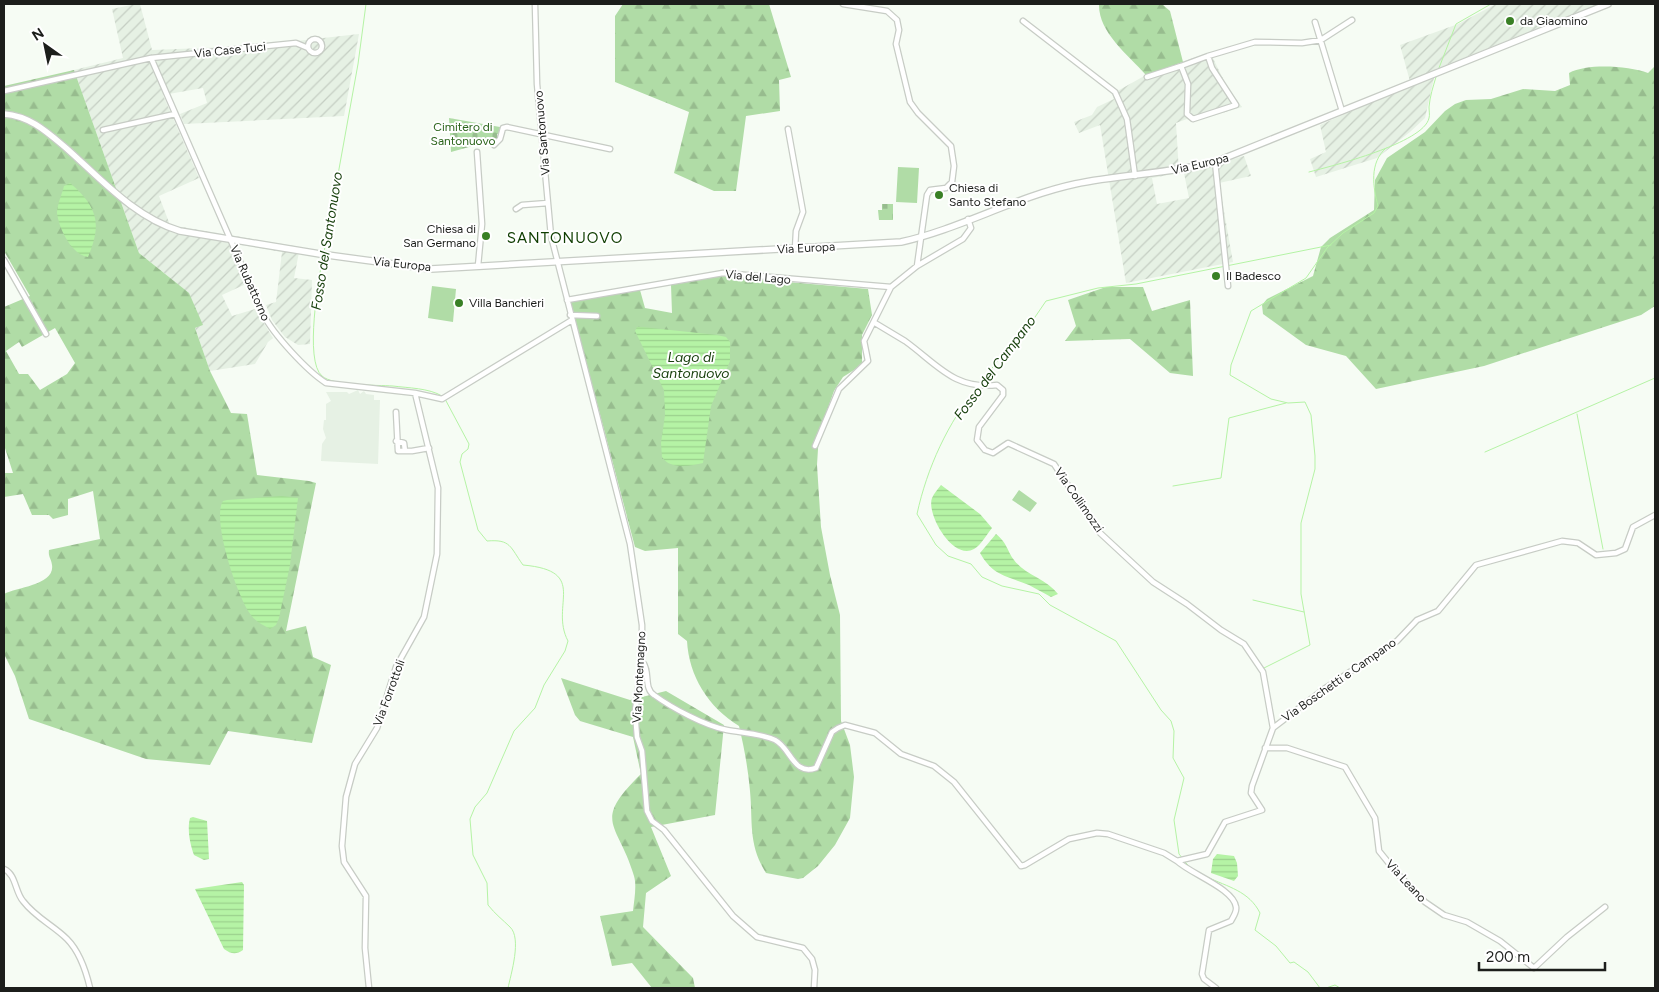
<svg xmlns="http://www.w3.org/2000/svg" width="1659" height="992" font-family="Figtree,sans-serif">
  <defs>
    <pattern id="industrial-furrows" width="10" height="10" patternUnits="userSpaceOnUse" patternTransform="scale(1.25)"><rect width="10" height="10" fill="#e6f1e4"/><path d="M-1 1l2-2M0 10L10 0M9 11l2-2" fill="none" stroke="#c5cec3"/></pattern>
    <pattern id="forest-firs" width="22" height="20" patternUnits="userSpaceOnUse" patternTransform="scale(1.25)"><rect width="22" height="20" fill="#b0dca6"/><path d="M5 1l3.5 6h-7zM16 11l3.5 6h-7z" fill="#97bc8e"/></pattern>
    <pattern id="cemetery-stones" width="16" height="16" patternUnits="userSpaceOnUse" patternTransform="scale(1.25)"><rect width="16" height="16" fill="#b0dca6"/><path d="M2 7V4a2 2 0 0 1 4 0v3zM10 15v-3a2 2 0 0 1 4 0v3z" fill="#97bc8e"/></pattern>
    <pattern id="water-rules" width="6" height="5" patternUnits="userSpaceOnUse" patternTransform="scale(1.25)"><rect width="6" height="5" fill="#b5f3a5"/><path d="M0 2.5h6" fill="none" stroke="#9bd08d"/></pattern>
  </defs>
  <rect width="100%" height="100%" fill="#f6fcf4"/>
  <path fill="#e6f1e4" d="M358,390L360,394L364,391L366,394L374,395V400H380L378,464L321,461L322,444L326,438L323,429L324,420H326V404L331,401L326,392H347L349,394Z"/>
  <path fill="url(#industrial-furrows)" d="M136,4H140L152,50L252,46L359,34L344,116L184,124L180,114L207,103L203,88L163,95L199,178L159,196L170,225L300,247L294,278L312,280L310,344L298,345L285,337L272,320L266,305L276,302L282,252L236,244L233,255L246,284L222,295L232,316L255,309L273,338L268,342L255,364L210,371L195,328L203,325L173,280L139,253L74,70L123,58L112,9Z
    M1496,4H1600L1436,69L1425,118L1410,132L1377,158L1316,177L1310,159L1326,152L1320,125L1411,85L1400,45L1458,24Z
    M1210,52L1227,87L1242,107L1192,122L1187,119L1176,123L1179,173L1152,178L1157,204L1189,198L1184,173L1244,156L1251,176L1219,183L1233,262L1126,283L1100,125L1079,133L1074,122L1092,115L1097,107L1114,99L1112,94L1146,75Z"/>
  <path fill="#b0dca6" d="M898,167L919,168L917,203L896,202Z
    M432,286L456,289L453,322L428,318Z
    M1019,490L1037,503L1030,512L1012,500Z"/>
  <path fill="url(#forest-firs)" fill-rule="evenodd" d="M623,4H769L791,77L779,80L780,111L746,116L736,191H714L674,173L689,112L615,82V16Z
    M1099,4H1162L1170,11L1183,62L1146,75C1128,55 1098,32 1099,4Z
    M1655,66V306L1641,315L1484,366L1376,389L1346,356L1306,345L1263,314L1262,305L1267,299L1313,276L1321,247L1330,238L1374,210L1375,180L1387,158L1425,132L1445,111L1455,104L1466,100L1491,99L1523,89L1555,91L1570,85L1569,73C1588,63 1628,66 1648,73Z
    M74,70L139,253L189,293L203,325L195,328L210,371L231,413L247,414L257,475L309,481L316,483L286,631L306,626L313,657L331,665L312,743L228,731L210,765L146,759L29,719L15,676L4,654V594C17,587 55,585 52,565C51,558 48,557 49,550L100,539L93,491L68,499V515L53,519L49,515H32L23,494L4,497V473H13L4,445V307L30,296L4,251V86ZM55,328L75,363L67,374L40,390L28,374H19L6,351L19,342L22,347Z
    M721,276L868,289L872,315L862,335V365L843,377L834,391L819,433L817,465L821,527L830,575L840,615L841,721L850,745L854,777L850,818L835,845L818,866L803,878L798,879L766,873C748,844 753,823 750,791C748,768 744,747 739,726C708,707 689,676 687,641L678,634V548L645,551L635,547L570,301L640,290L645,308L672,313L671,285Z
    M1106,287H1143L1152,311L1190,300L1193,376L1170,373L1130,339L1065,341L1076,326L1068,300Z
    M561,678L630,700L666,691L724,725L715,815L651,827L671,876L646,893L643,927L693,978L695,988H652L632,963L612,966L600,916L633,911C634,901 637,886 634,876C618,822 591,823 641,774L633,737L580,721L575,715Z"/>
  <path fill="url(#cemetery-stones)" d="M449,118L500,127L501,134H497L498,139L451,152Z
    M882,204H893V220H879L878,210H882Z"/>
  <path fill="url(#water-rules)" d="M70,183C98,207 102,224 88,257C72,255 59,229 57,213C57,205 62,194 64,186Z
    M642,327L717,335L726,337L730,342V361L711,406L703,463C691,466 670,470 662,457L661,443L665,415L664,390L635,331L637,327Z
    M941,485L980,514L992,528C987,534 981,545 974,549C953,561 926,514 932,498C934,493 938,489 941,485Z
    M282,496L298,498L290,565L279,618L276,625L270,629C263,625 256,622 251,615C238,599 211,519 223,501L227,500Z
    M996,534C1008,544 1006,549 1014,560C1025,575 1047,579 1058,594L1051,597C1044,593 1036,589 1029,585C1007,576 993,576 980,553Z
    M193,817L207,821L209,859L204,860L194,855C190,844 187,829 190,818Z
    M1217,854L1234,856L1237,863L1238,876L1234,881L1211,873L1213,859Z
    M242,882L244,885L243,950C236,955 231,954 224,949L195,889Z"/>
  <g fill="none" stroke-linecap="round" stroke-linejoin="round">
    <path stroke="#b5f3a5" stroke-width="1" d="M1439,68L1456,24L1491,4
      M1309,172C1332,166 1424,143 1429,118C1430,115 1429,111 1429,107C1430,96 1433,87 1436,77
      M324,252L358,64L366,4
      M323,256C319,277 304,361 322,376C333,386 377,385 393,386C408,388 429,388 442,396
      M981,383L1013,340L1033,320L1046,301L1098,288L1136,284L1331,245
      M978,386C948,422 927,468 917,514L936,545L948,556L971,564L982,577L1002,586L1039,594L1050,605L1116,641L1161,710L1171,721L1174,731L1173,758L1184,778L1174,820L1179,854L1183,859
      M445,399L469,444L468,449L462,454L460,462L478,530L487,541C511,539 510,547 523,565C590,571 549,605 568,641L565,651L544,685L535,708L514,731L487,793L475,807L470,819L473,855L487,883L488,905C495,914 503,920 510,927C522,938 511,974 508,988
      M1577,414L1603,549
      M1485,452L1655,378
      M1173,486L1221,478L1229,418L1286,403
      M1253,600L1304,612
      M1264,668L1310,645L1301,594V523L1315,469V456L1311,415L1305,402L1288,403L1271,399L1230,375L1231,365L1251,311L1306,278L1327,248L1343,233L1374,213L1378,206C1373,187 1369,163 1386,148
      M1185,862L1191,868
      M1207,877C1228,887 1249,891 1260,913L1255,930L1276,946L1290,963L1294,962L1308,972L1320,988
      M1326,988L1335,985L1340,988"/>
    <defs>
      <path id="street" d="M535,4L537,84L551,236L630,544L642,625V661L635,711L637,737L642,751L647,811L652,821L664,830L733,916L757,937L803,948L812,959L815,970L814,988
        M843,4L887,11L897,20L899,30L896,44L910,102L918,113L951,146L954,166L952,182L946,188L930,190L927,195L917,266
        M1023,21L1115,92L1127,119L1135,176
        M1315,22L1342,111
        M308 46a7 7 0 1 1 14 0a7 7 0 1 1-14 0Z
        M1208,56L1181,66L1188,84L1187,114L1193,119L1236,105L1212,68L1208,56L1255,42L1302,43L1321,40L1352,20
        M151,58L263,314C273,334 307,371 326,383L415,393L442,399L572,320
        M1147,77L1181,66
        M4,91L151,58L296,43L308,48
        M788,129L803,212L796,231L795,249
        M103,130L175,114
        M494,145L500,139L503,128L507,127L610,149
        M477,152L482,224L478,266
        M1215,162L1228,286
        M516,209L522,205L548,203
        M4,260L46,334
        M567,300L723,273L891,287
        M570,315L597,316
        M875,323C885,329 895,335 905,341C937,364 954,390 997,385L1003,390V395L979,427L977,440L985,450L993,453L1008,443L1054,464L1099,532L1153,582L1187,604L1221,630L1244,644L1263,672L1273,728
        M396,412L398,451H412L429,448
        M396,441L404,443L405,451
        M815,446L839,389L868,361L864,341L891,287L917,266L963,239L971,228L968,219
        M642,661C651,671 643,688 654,695C672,708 705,726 727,730C743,733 759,733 775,740C791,748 793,776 816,768L832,732L838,728L845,725L875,733L901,754L934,766L954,782L1021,866L1025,865L1069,839L1097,833L1108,834L1164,853L1177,861L1207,854L1225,822L1262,810L1251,793L1252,786L1273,728L1324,689L1397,641L1417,620L1438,611L1476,565L1562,541L1578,543L1596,555L1616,553L1625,549L1633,527L1655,515
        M1265,748H1287L1345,767L1375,818L1379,851L1396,872L1425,902L1444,915L1467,922L1500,941L1534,968L1567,937L1605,907
        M1177,861C1191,874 1234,889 1236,907C1237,912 1233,917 1231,921L1209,930L1202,974L1204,979L1216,988
        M4,869C16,874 15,892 23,901C36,918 53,925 67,939C80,952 86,971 90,988
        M369,988L365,948L366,896L344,862L342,846L346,797L355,764L377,728L396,667L424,617L437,554L438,488L415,393"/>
      <path id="secondary" d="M4,114C30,116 47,132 66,148C100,178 135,218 180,231L320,254L431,269L901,242C960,229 1015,197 1075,184C1121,174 1168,174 1215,162L1608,4"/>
    </defs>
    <use href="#street" stroke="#c7ccc5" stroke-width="7"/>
    <use href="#secondary" stroke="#c7ccc5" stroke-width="8"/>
    <use href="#street" stroke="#fff" stroke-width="4.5"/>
    <use href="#secondary" stroke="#fff" stroke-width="5.5"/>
  </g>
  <g fill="#398025" stroke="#fff" stroke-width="2">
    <circle cx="1510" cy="21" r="5"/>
    <circle cx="939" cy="195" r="5"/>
    <circle cx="486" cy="236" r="5"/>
    <circle cx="1216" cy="276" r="5"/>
    <circle cx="459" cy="303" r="5"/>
  </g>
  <g text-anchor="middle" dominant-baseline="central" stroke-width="4" stroke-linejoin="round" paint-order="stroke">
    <g font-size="12" fill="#1c1e1b" stroke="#fff" text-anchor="start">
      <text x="1520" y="21">da Giaomino</text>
      <text x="949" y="188">Chiesa di<tspan x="949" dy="14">Santo Stefano</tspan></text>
      <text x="476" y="229" text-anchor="end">Chiesa di<tspan x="476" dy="14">San Germano</tspan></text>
      <text x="1226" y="276">Il Badesco</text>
      <text x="469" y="303">Villa Banchieri</text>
    </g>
    <g font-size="12" fill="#1c1e1b" stroke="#fff">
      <text transform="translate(230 50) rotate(-6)">Via Case Tuci</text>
      <text transform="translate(542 133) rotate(-95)">Via Santonuovo</text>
      <text transform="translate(1200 164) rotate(-13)">Via Europa</text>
      <text transform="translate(806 248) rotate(-3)">Via Europa</text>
      <text transform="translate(402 264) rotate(6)">Via Europa</text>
      <text transform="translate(758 277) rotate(5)">Via del Lago</text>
      <text transform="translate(250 283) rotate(66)">Via Rubattorno</text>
      <text transform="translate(1079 500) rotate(55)">Via Collimozzi</text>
      <text transform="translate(639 677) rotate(-87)">Via Montemagno</text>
      <text transform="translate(1339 680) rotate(-35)">Via Boschetti e Campano</text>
      <text transform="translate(389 693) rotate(-70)">Via Forrottoli</text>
      <text transform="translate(1406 881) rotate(47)">Via Leano</text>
    </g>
    <g font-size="12" fill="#2b641b" stroke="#fff">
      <text x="463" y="127">Cimitero di<tspan x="463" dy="14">Santonuovo</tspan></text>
    </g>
    <g font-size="14" font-style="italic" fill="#18400d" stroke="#fff">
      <text transform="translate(327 241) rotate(-81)">Fosso del Santonuovo</text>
      <text x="691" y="357">Lago di<tspan x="691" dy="16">Santonuovo</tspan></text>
      <text transform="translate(995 368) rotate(-53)">Fosso del Campano</text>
    </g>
    <g font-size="15" letter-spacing="1" fill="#0f3d01" stroke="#fff">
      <text x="565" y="238">SANTONUOVO</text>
    </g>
  </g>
  <rect width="1659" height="992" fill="none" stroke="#1c1e1b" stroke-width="10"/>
  <g transform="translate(45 45) rotate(327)" stroke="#ffffff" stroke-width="4" paint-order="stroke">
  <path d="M0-4L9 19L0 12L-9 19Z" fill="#1c1e1b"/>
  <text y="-8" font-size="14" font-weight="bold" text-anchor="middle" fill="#1c1e1b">N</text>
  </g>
  <path d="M1479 962v8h126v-8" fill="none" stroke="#1c1e1b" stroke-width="2.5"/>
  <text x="1486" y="962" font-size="15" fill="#1c1e1b" stroke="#ffffff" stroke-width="4" paint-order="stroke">200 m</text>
</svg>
